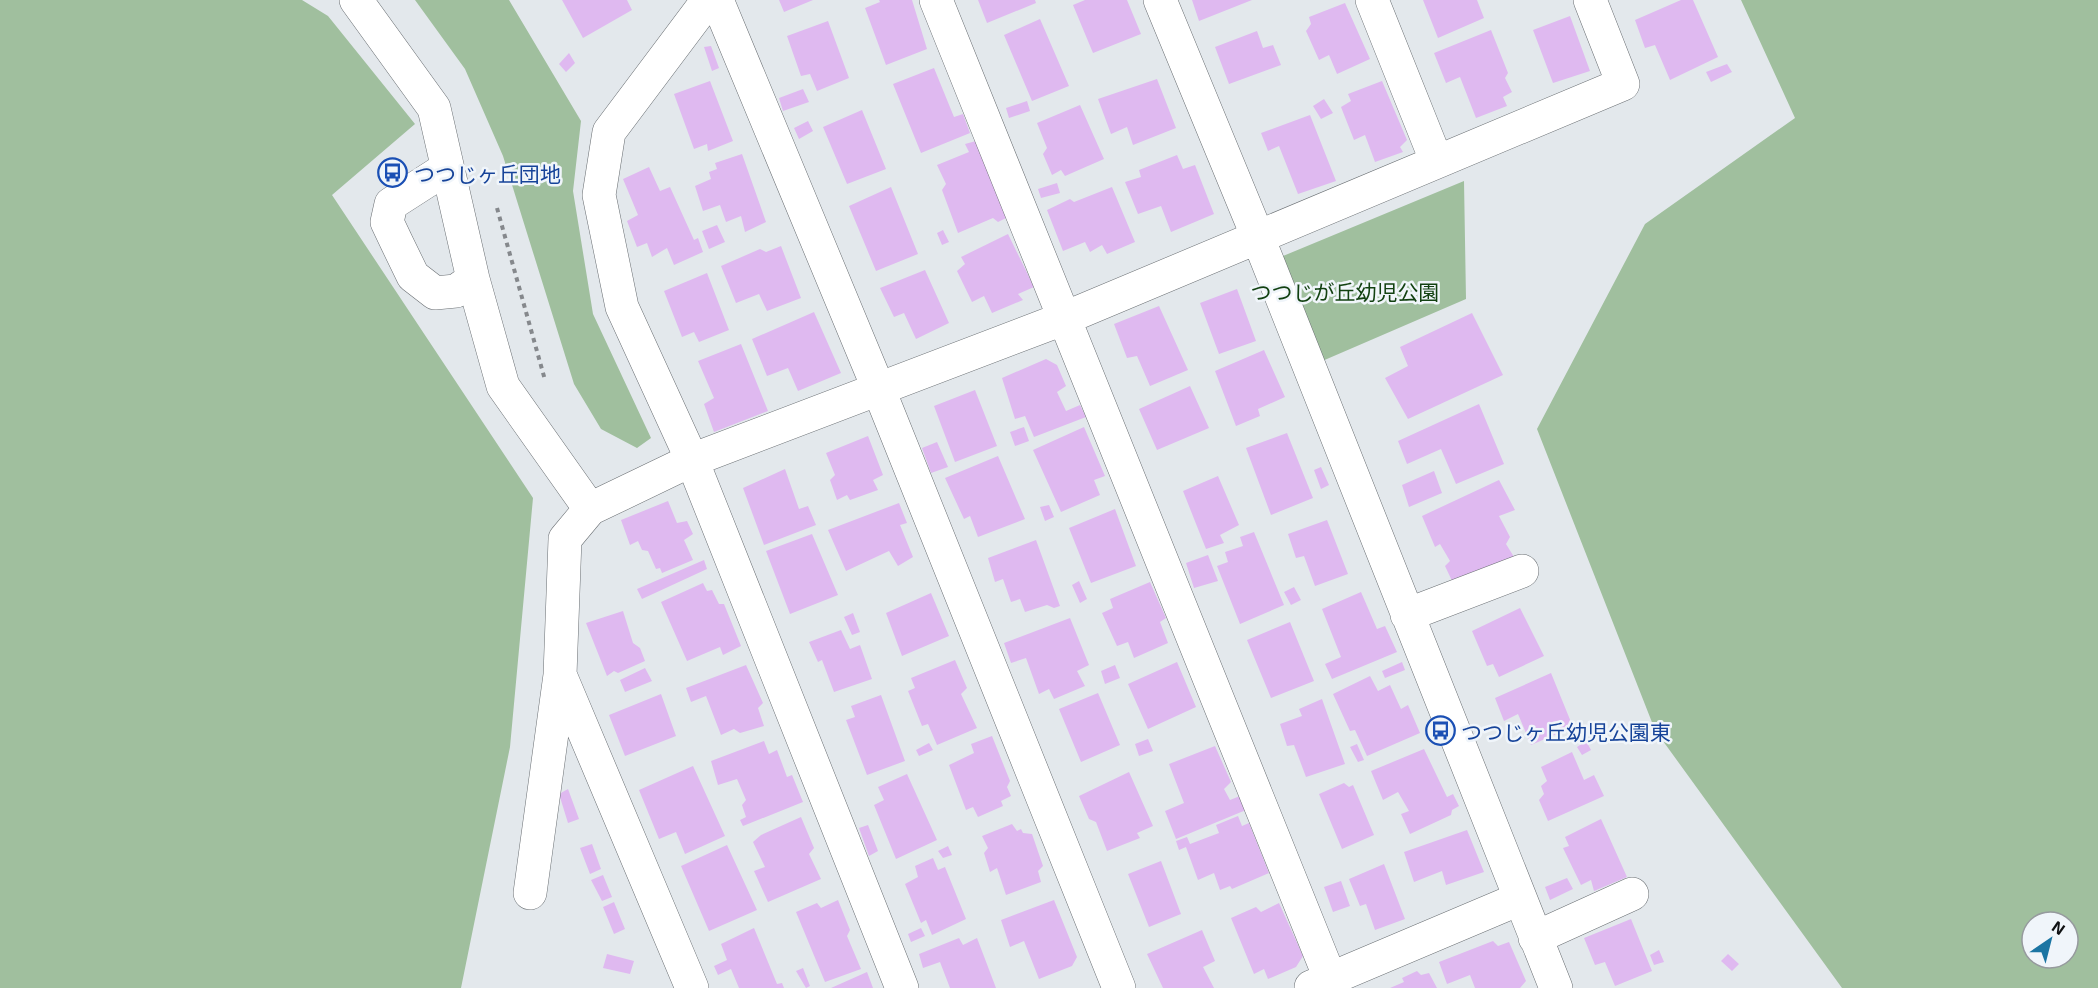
<svg xmlns="http://www.w3.org/2000/svg" width="2098" height="988" font-family="'Exo 2','Noto Sans JP',sans-serif">
  <rect width="100%" height="100%" fill="#e3e8ec"/>
  <path fill="#a0bf9e" fill-rule="evenodd" d="M0,0H302L328,16L415,124L332,195L533,498L510,747L461,988H0Z
    M415,0H509L581,121L573,191L593,314L651,438L637,448L601,429L574,384L503,156L465,69Z
    M1741,0H2098V988H1842L1655,730L1537,429L1645,224L1795,118ZM2032,922H2068V958H2032Z
    M1464,181L1466,299L1313,365L1271,261Z"/>
  <path fill="#dfb9f0" d="M562,0H627L632,10L583,38Z
    M779,0H813L784,12Z
    M879,0H912L927,49L886,65L865,8L880,2Z
    M978,0H1035L1036,3L987,23Z
    M1085,0H1127L1141,34L1093,53L1073,5Z
    M1192,0H1252L1199,21Z
    M1423,0H1477L1484,18L1438,38Z
    M1681,0H1693L1718,57L1670,80L1655,45L1645,48L1635,20Z
    M1345,3L1370,59L1337,74L1329,55L1319,60L1306,31L1311,24L1309,17Z
    M1570,16L1590,71L1553,83L1533,30Z
    M1040,19L1069,86L1032,101L1004,35Z
    M828,21L849,78L817,91L810,74L801,76L787,36Z
    M1491,30L1508,73L1505,78L1512,92L1503,97L1507,106L1476,118L1460,77L1446,83L1434,53Z
    M1257,31L1263,48L1273,45L1281,65L1229,84L1215,47Z
    M711,46L719,68L712,71L704,47Z
    M569,53L575,63L566,72L559,64Z
    M1727,64L1732,72L1711,82L1706,72Z
    M934,68L954,117L963,114L970,133L921,153L893,84Z
    M1157,79L1176,128L1133,145L1127,127L1111,134L1098,99Z
    M710,81L733,141L708,151L707,144L694,149L674,94Z
    M1382,81L1407,140L1400,147L1403,152L1375,162L1365,135L1354,140L1341,107L1351,101L1348,94Z
    M803,89L809,102L783,111L779,98Z
    M1324,99L1333,113L1321,119L1313,106Z
    M1027,101L1030,111L1009,118L1006,108Z
    M1080,105L1104,159L1065,176L1061,170L1052,175L1043,154L1047,148L1037,123Z
    M862,110L886,169L847,184L823,127Z
    M1310,115L1336,181L1298,194L1279,146L1268,151L1261,133Z
    M808,121L813,131L799,139L794,128Z
    M976,141L1006,218L998,222L993,218L958,233L942,190L946,184L937,165L969,152L965,144Z
    M742,154L766,222L745,232L741,216L726,222L720,205L703,211L695,186L711,179L709,172L717,169L715,163Z
    M1177,155L1183,169L1195,165L1214,214L1171,232L1161,206L1138,214L1125,182L1141,177L1139,170Z
    M649,167L660,191L670,187L694,240L698,238L703,252L674,265L667,248L652,257L647,243L637,247L627,221L638,215L623,179Z
    M1057,183L1060,193L1041,198L1038,189Z
    M891,187L918,254L876,271L849,206Z
    M1112,187L1135,242L1107,254L1102,245L1090,252L1085,242L1063,251L1047,210L1070,199L1074,202Z
    M717,225L725,242L709,249L702,231Z
    M943,230L949,242L942,245L937,233Z
    M1008,234L1034,287L1018,294L1023,300L992,313L984,296L972,302L957,271L965,264L961,257Z
    M781,246L801,298L767,311L759,294L736,303L721,266L760,249L766,252Z
    M925,270L949,323L916,339L904,313L894,317L880,288Z
    M707,273L729,330L699,342L694,332L682,337L664,291Z
    M1237,289L1256,341L1219,354L1200,303Z
    M1159,306L1188,370L1150,386L1137,356L1127,358L1114,324Z
    M814,312L841,373L798,391L788,368L767,376L752,339Z
    M1472,313L1503,375L1408,419L1385,378L1408,366L1400,347Z
    M741,344L768,411L714,432L704,404L714,398L698,361Z
    M1264,350L1285,397L1258,409L1260,416L1236,426L1215,371Z
    M1046,359L1057,365L1066,386L1057,392L1066,411L1080,405L1086,417L1034,437L1025,416L1015,419L1002,378Z
    M1190,386L1209,428L1157,450L1139,409Z
    M975,390L997,446L955,462L934,406Z
    M1479,404L1504,464L1456,484L1441,449L1407,464L1398,441Z
    M1024,427L1029,441L1015,446L1010,432Z
    M1084,427L1105,476L1094,480L1100,495L1061,512L1033,450Z
    M1287,433L1313,498L1271,515L1246,448Z
    M868,436L883,475L873,480L878,490L850,500L847,495L837,500L830,480L835,475L826,453Z
    M937,442L948,467L931,473L922,448Z
    M998,456L1025,519L978,537L970,516L964,519L945,478Z
    M1321,467L1329,485L1321,489L1314,470Z
    M785,469L799,509L808,506L816,525L764,545L743,488Z
    M1434,471L1442,493L1409,507L1402,485Z
    M1218,476L1239,525L1220,535L1224,543L1206,549L1183,491Z
    M1499,480L1515,510L1499,516L1510,537L1506,544L1514,557L1454,585L1445,566L1450,561L1440,544L1435,547L1422,516Z
    M668,501L677,523L687,521L693,534L684,540L693,560L662,573L660,568L656,569L648,551L642,550L638,541L630,545L621,520Z
    M899,503L907,523L900,525L913,557L898,566L889,551L846,571L828,530Z
    M1049,505L1054,517L1045,521L1040,507Z
    M1115,509L1136,566L1091,583L1069,528Z
    M1327,520L1348,574L1315,586L1304,556L1296,558L1288,534Z
    M1254,532L1284,605L1240,624L1217,566L1228,562L1225,552L1243,546L1240,537Z
    M812,534L838,595L790,614L766,551Z
    M1036,540L1060,606L1054,608L1047,605L1025,612L1020,599L1011,602L1003,579L995,582L988,558Z
    M1208,555L1218,581L1194,588L1186,563Z
    M704,560L707,569L642,599L637,589Z
    M1079,581L1087,599L1080,603L1072,585Z
    M1150,582L1166,618L1160,622L1168,643L1134,658L1128,642L1117,646L1102,613L1113,608L1110,599Z
    M703,583L707,591L712,590L719,604H724L741,646L723,655L720,647L687,661L661,602Z
    M1294,587L1301,600L1291,605L1284,592Z
    M1361,592L1377,629L1385,626L1397,652L1332,679L1325,664L1341,657L1322,609Z
    M931,593L949,636L902,656L886,613Z
    M1520,608L1544,656L1499,677L1493,664L1487,666L1472,631Z
    M623,611L633,643L640,648L645,661L618,673L614,671L607,676L586,623Z
    M853,613L860,632L852,635L844,617Z
    M1070,618L1089,665L1077,671L1085,686L1054,699L1049,689L1039,694L1026,658L1011,663L1004,643Z
    M1290,622L1314,681L1271,698L1247,640Z
    M841,630L850,649L860,645L872,679L834,692L822,660L818,662L809,642Z
    M955,660L967,688L961,694L977,728L937,745L928,724L922,726L908,691L915,688L911,678Z
    M1177,662L1196,707L1148,729L1128,684Z
    M1402,662L1405,670L1385,678L1382,671Z
    M746,665L763,703L758,708L764,726L740,733L734,729L721,735L706,696L691,702L686,688Z
    M1115,665L1120,678L1105,684L1101,671Z
    M645,668L652,681L625,692L620,680Z
    M1551,673L1573,727L1531,745L1518,714L1504,721L1495,698Z
    M1370,676L1378,691L1390,685L1401,709L1408,705L1420,733L1367,756L1355,730L1350,731L1333,694Z
    M1098,693L1120,745L1081,762L1059,709Z
    M661,694L676,736L625,756L609,715Z
    M881,695L905,761L867,775L846,720L855,717L851,706Z
    M1322,699L1345,764L1306,777L1294,745L1287,746L1280,724L1302,716L1299,709Z
    M992,736L1010,781L1007,787L1011,796L1001,801L1003,806L978,817L973,807L966,810L949,765L974,753L971,744Z
    M1148,739L1153,751L1139,756L1135,744Z
    M764,741L769,754L777,750L787,777L792,775L803,802L743,826L740,820L746,817L742,805L746,800L737,779L718,785L711,761Z
    M1586,741L1591,750L1582,755L1577,747Z
    M929,743L933,750L919,756L916,750Z
    M1357,744L1364,760L1358,762L1350,747Z
    M1215,746L1231,782L1224,789L1230,800L1240,796L1246,810L1176,839L1165,811L1184,803L1169,764Z
    M1424,749L1447,797L1453,794L1459,806L1452,810L1451,815L1410,834L1401,814L1409,811L1398,792L1383,800L1371,771Z
    M1572,752L1584,780L1594,775L1604,796L1548,821L1539,800L1544,794L1541,786L1547,781L1541,767Z
    M693,766L725,836L685,854L676,832L659,839L639,790Z
    M1129,772L1153,826L1137,833L1140,838L1107,851L1096,822L1089,819L1079,796Z
    M907,774L937,840L896,859L874,805L884,800L878,787Z
    M1344,783L1349,787L1353,785L1374,835L1342,849L1319,794Z
    M568,789L579,819L568,823L559,794Z
    M1238,816L1242,826L1249,823L1269,873L1232,889L1230,886L1220,890L1214,873L1198,880L1186,847L1179,850L1176,841L1187,837L1190,844L1219,833L1216,825Z
    M801,817L814,848L809,854L821,879L768,902L754,871L765,867L753,842L761,835Z
    M1601,819L1627,877L1594,891L1591,880L1581,885L1563,848L1569,846L1565,837Z
    M1012,824L1017,831L1021,829L1023,833L1032,834L1043,866L1038,871L1041,882L1006,895L997,868L990,872L984,853L988,848L982,836Z
    M868,825L878,851L869,856L859,828Z
    M1467,830L1484,872L1446,885L1442,871L1414,882L1404,852Z
    M592,844L601,869L590,874L580,848Z
    M727,845L757,910L709,931L681,866Z
    M948,846L952,855L943,858L938,851Z
    M933,858L938,870L945,867L966,919L932,935L926,920L921,923L905,884L918,877L915,866Z
    M1161,861L1181,914L1149,927L1128,874Z
    M1384,864L1405,919L1375,930L1366,904L1360,906L1349,879Z
    M603,875L612,897L602,901L591,880Z
    M1567,878L1573,889L1550,900L1545,887Z
    M1341,881L1350,906L1333,912L1324,887Z
    M838,900L850,930L847,936L861,969L825,982L796,912L817,903L821,908Z
    M1054,900L1077,957L1072,966L1039,979L1024,941L1010,947L1001,920Z
    M614,902L625,929L614,934L603,907Z
    M1279,903L1303,956L1296,967L1268,979L1264,969L1254,974L1231,918L1256,907L1261,912Z
    M1631,919L1652,971L1615,986L1605,962L1595,965L1584,938Z
    M754,928L777,984L782,983L784,988H739L731,969L718,975L714,966L727,960L721,944Z
    M921,928L925,936L911,942L908,934Z
    M1202,930L1215,961L1203,967L1214,988H1163L1147,954Z
    M959,938L963,945L977,938L996,988H950L940,962L923,968L919,954Z
    M1493,941L1498,946L1509,942L1526,981L1520,988H1475L1470,975L1447,984L1439,962Z
    M1659,950L1664,962L1654,965L1650,955Z
    M607,954L634,961L630,974L603,968Z
    M1728,954L1739,964L1732,971L1721,961Z
    M803,968L810,986L806,988L796,971Z
    M1417,971L1421,975L1429,973L1437,988H1390L1404,982L1402,978Z
    M867,972L873,988H831Z"/>
  <g fill="none" stroke-linecap="round" stroke-linejoin="round">
    <defs>
      <path id="minor" d="M356,0L434,108L473,279L503,386L590,509
        M708,0L609,132L599,195L622,307L692,460L902,988
        M717,0L879,390L1119,988
        M936,0L1334,988
        M1160,0L1257,235L1556,988
        M1372,0L1436,160
        M447,168L391,204L387,222L396,241L413,276L435,293L456,291L473,279
        M1407,615L1522,571
        M561,677L692,988
        M530,893L560,675L565,539L590,509L692,460L1065,318L1623,84L1590,0
        M1535,938L1632,894
        M1311,987L1519,899"/>
    </defs>
    <use href="#minor" stroke="#6a6f73" stroke-width="34"/>
    <path stroke="#85888c" stroke-width="4" stroke-dasharray="4.5 4.5" stroke-linecap="butt" d="M497,208L545,380"/>
    <use href="#minor" stroke="#fff" stroke-width="33"/>
  </g>
  <defs>
    <symbol id="bus-ring" viewBox="-11 -11 22 22"><circle r="9.5" fill="#f0f5fa" stroke="#1a4fb4" stroke-width="1.5"/><path d="M-5-6H5V4H4V6H2V4H-2V6H-4V4H-5ZM-3.5-4V0h7V-4ZM-3.5 1.2v1.5H-2V1.2ZM2 1.2v1.5H3.5V1.2Z" fill="#1a4fb4"/></symbol>
  </defs>
  <g fill-rule="evenodd">
    <use href="#bus-ring" x="376" y="156" width="33" height="33"/>
    <use href="#bus-ring" x="1424" y="714" width="33" height="33"/>
  </g>
  <g text-anchor="middle" dominant-baseline="central" stroke-width="5" stroke-linejoin="round" paint-order="stroke">
    <g font-size="21" fill="#164399" stroke="#f0f5fa" text-anchor="start">
      <text x="414" y="173">つつじヶ丘団地</text>
      <text x="1461" y="731">つつじヶ丘幼児公園東</text>
    </g>
    <g font-size="21" fill="#124111" stroke="#f0f5fa">
      <text x="1345" y="291">つつじが丘幼児公園</text>
    </g>
  </g>
  <g transform="translate(2050 940) rotate(35)"><circle r="28" fill="#f0f5fa" stroke="#969a9e" stroke-width="1.5"/>
  <path d="M0-4.5L10 22L0 15L-10 22Z" fill="#1b75a3"/>
  <text y="-9" font-size="16" font-weight="bold" text-anchor="middle" fill="#0f1113">N</text>
  </g>
</svg>
